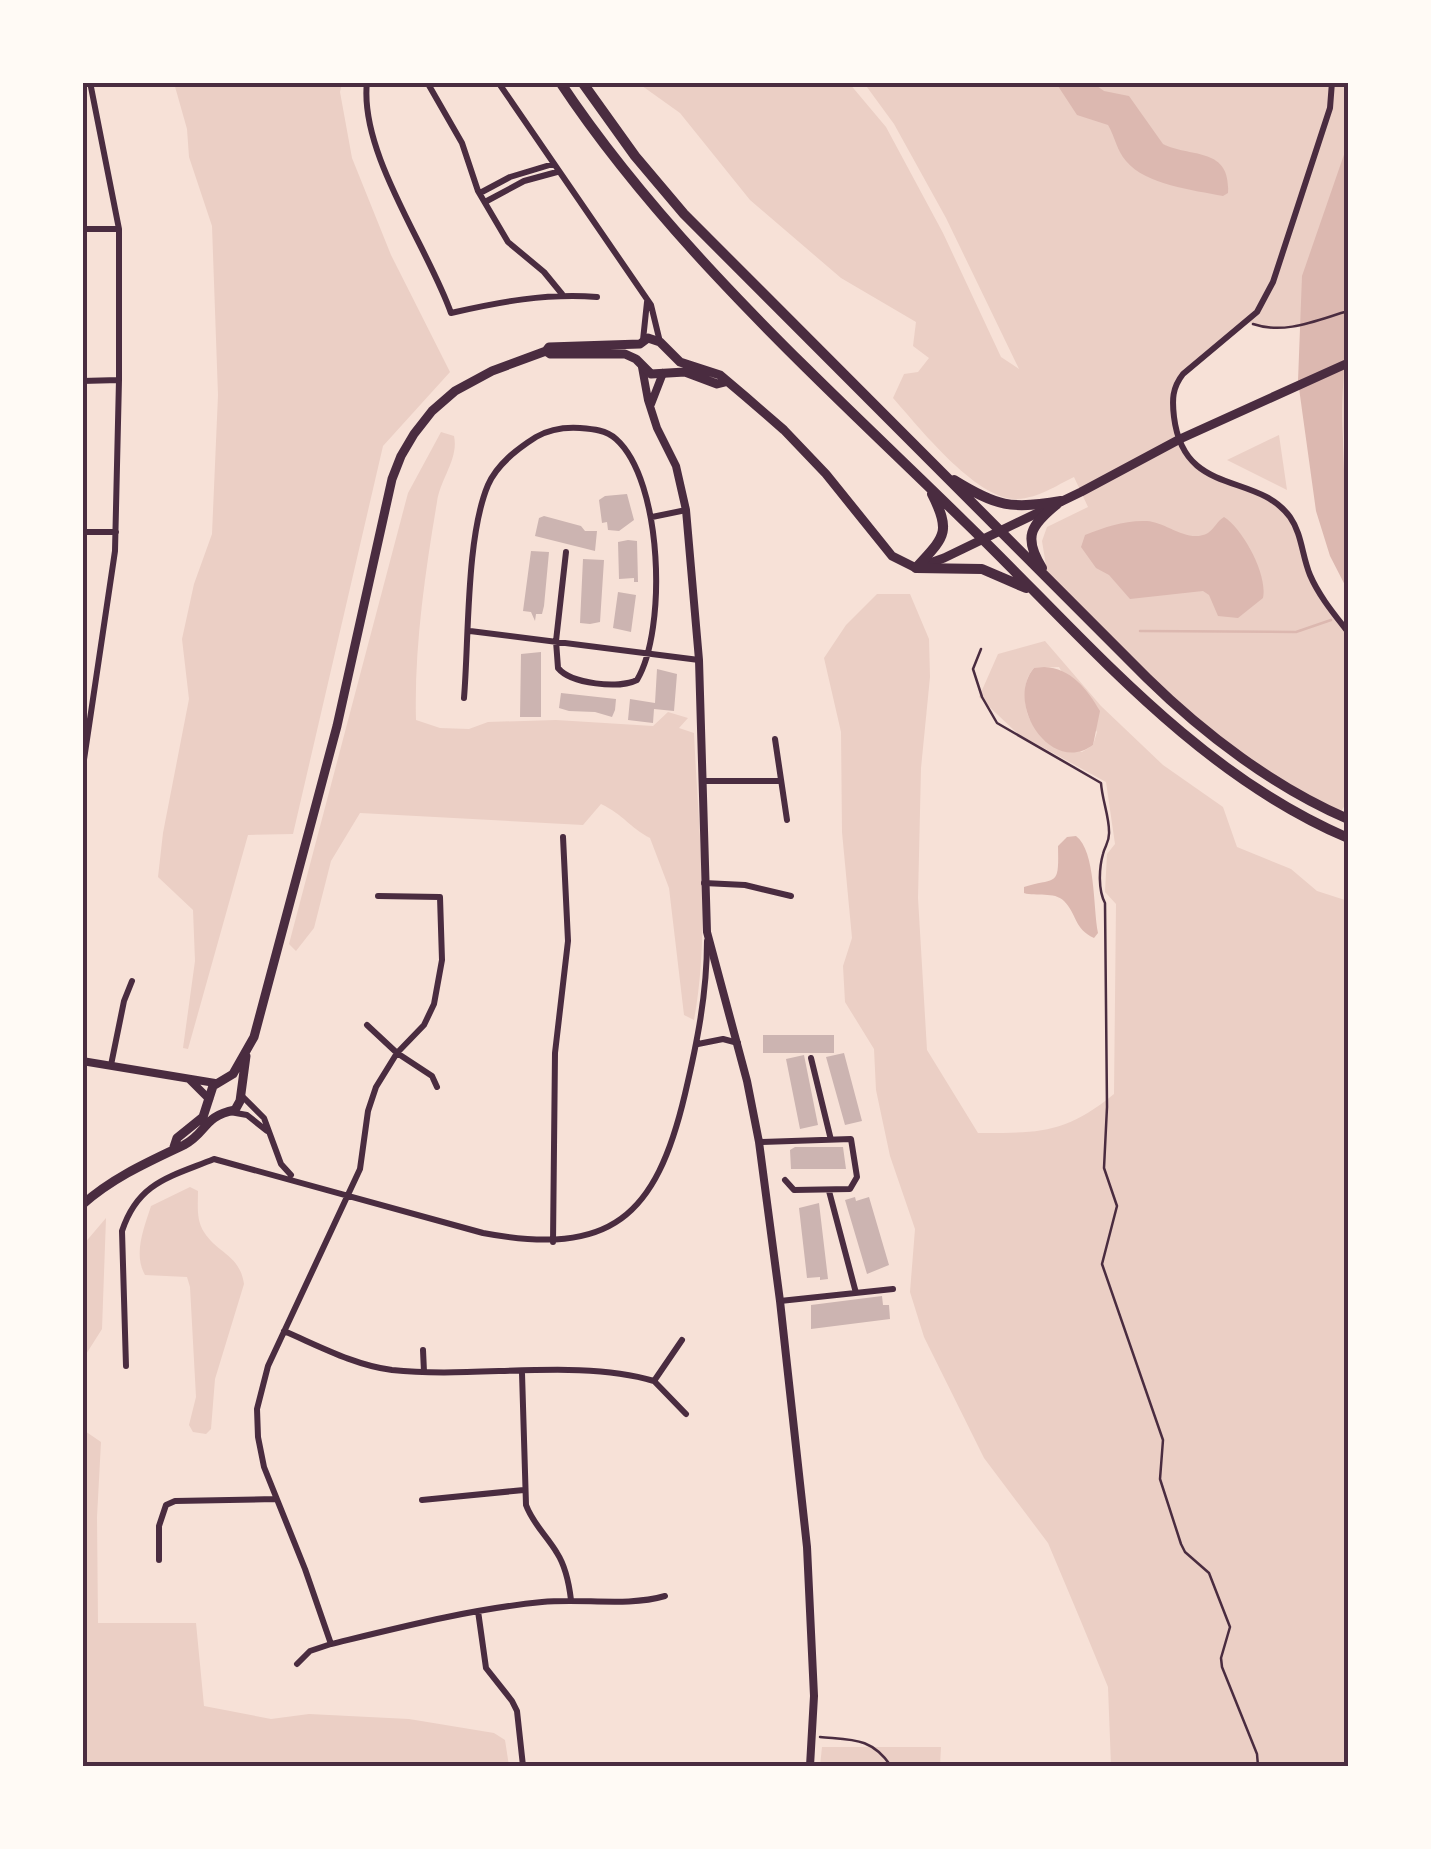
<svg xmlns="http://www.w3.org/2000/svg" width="1431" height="1849" font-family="'DejaVu Sans',sans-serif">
  <rect width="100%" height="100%" fill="#f7e1d7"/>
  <path fill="#ebcfc5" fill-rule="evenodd" d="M174,83H342L340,92L352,158L391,255L450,372L383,446L293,834L248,835L188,1049L183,1048L195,961L193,910L158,877L163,833L189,699L182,639L194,584L212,534L218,395L212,226L189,157L187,129Z
    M638,83H849L886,127L943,233L1001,357L1019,369L946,218L894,124L864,83H1348V518L1342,409L1345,313C1307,323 1286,335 1247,322L1183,374L1172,397L1180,439L1196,465L1262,494L1290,517L1310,575L1348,632V800L1339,815L1212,735L1048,578L1042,541L1047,527L1088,507L1074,477C1055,486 1039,498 1017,499C977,501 918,426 893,398L904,374L918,372L929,358L913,346L916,322L841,278L750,200L680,113Z
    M441,432L454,436C459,459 440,479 437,502C425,573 414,649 416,720L440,728L469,729L488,722L556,720L653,726L668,712L688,718L679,728L694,733C698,827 711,927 694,1020L684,1015L669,888L650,838C629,827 624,815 601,804L583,825L360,813L331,861L314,928L296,951L289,944L408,493Z
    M1279,435L1287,490L1227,460Z
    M877,594H910L929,639L930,677L921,768L918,898L927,1050L978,1133C1039,1133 1065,1134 1114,1094L1116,904L1105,892L1107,854L1115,844L1106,782L1018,734L979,697L998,654L1045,641L1101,706L1163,765L1223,807L1237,847L1291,869L1317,891L1348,901V1766H1111L1108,1687L1080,1619L1048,1543L984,1458L924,1337L910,1292L915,1229L890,1156L876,1090L874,1049L845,1002L843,966L852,938L842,832L841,732L824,658L846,625ZM1059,667L1097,732L1093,745L1082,752C1053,739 1025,734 1025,697C1025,685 1026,677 1034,668Z
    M190,1187L198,1191C198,1205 196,1220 204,1232C217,1253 240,1255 244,1284L215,1379L211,1429L206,1434L193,1432L189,1425L196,1397L190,1287L187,1277L145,1275C133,1254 144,1228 151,1206Z
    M106,1218L102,1329L83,1359V1245Z
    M82,1429L101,1442L97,1517L98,1623H196L204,1706L271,1719L309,1714L409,1719L494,1733L505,1740L509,1766H83Z
    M822,1747H941L940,1766H820Z"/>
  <path fill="#dcb8b0" d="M1056,83H1093L1104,91L1129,96L1163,144C1190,158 1231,146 1228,193L1223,196C1193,190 1146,185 1126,161C1117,151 1115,137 1108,125L1077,115Z
    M1348,143V276L1342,409L1348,591L1330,556L1316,511L1298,381L1302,276Z
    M1224,517C1243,529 1268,575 1263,598L1238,618L1218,616L1209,595L1203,591L1130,599L1109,575L1096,568L1081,547L1085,535C1105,527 1125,520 1147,521C1166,522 1188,544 1208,533C1215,528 1217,521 1224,517Z
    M1044,667C1071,668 1087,689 1100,711L1093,745C1051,776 1004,703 1034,668Z
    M1076,836C1096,851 1093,909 1098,933L1094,938C1074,929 1077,914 1064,901C1054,891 1036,897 1024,893V887C1057,877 1059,888 1058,846L1067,837Z"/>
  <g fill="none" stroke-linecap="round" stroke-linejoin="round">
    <path stroke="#dcb8b0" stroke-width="2.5" d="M1140,631L1296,632L1331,620"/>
  </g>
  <path fill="#ccb4b1" d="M627,494L634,520L619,531L608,530L607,522L602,523L599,500L605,496Z
    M544,516L581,526L585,531H597L595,551L535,536L539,518Z
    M628,540L637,541L638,582H634V578L619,579L618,542Z
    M531,551L549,552L544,606L542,614H536L535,621L531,612L523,611Z
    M583,559L604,560L600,622L590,624L580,623Z
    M618,592L636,595L631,632L613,628Z
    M541,652V717H520L521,654Z
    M657,669L677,674L674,711L654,709L653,723L628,720L630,699L655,703Z
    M561,693L616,699L615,710L612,717L595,712L569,711L559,708Z
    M763,1035H834V1053H763Z
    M844,1053L862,1121L845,1125L826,1057Z
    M804,1055L818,1125L800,1129L786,1059Z
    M795,1147H843L846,1169H791L790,1150Z
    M855,1197L856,1201L869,1197L889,1265L867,1274L845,1200Z
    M819,1203L828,1279L820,1280V1277L807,1278L799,1208Z
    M882,1296L883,1305H889L890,1319L811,1329V1305Z"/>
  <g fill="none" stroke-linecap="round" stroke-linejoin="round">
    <path stroke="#4a2c40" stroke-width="2.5" d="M1253,324C1285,335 1317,320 1348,311
      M981,649L973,669L982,697L997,723L1101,783C1102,799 1109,816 1109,831C1110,842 1105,845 1103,854C1099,868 1098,890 1105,903L1107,1107L1104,1168L1117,1206L1102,1264L1163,1440L1160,1479L1181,1544L1185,1552L1209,1573L1230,1627L1221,1658L1222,1667L1257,1754L1258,1766
      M820,1737C852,1740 871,1737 891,1766"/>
    <path stroke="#4a2c40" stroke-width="6" d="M367,82C359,153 428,247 451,313C499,302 546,293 597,297
      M427,82L462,143L478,191L508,242L544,272L562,294
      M498,82L651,305L660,342
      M1332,82L1330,108L1273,282L1257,312L1183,374C1172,388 1172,400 1174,417C1184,498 1256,471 1290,517C1302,534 1302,556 1310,575C1319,596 1334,614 1348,632
      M480,193L510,177L553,164
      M485,202L524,181L557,172
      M82,229H119
      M643,340L647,302
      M82,381L119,380
      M652,517L686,510
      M82,532H116
      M470,631L699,660
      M464,698C469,638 466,537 488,485C497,464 517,449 536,437C550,429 565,427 580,428C593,429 606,430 616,439C663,481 667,630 637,680C619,689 571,684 558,668L556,641L566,552
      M775,739L787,820
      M82,773L115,551L119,380V229L90,82
      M702,781H781
      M704,883L745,885L791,896
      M367,1025L397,1053L432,1076L437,1087
      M698,1044L723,1039L738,1043
      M811,1058L831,1140
      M111,1065L124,1001L132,981
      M241,1095L264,1118L281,1164L291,1175
      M230,1112L247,1115L267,1131
      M759,1142L851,1139L857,1177L850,1189L794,1190L785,1180
      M829,1191L856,1293
      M553,1242L555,1053L568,941L563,837
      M780,1301L893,1289
      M284,1331C319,1346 354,1365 392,1370C475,1379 576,1358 654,1381
      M423,1350L424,1372
      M126,1366L122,1231C138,1182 170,1177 214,1159L483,1233C611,1257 656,1217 685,1094C697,1043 707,994 707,941
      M522,1373L526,1505C533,1524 547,1536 557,1553C566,1567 569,1583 571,1600
      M654,1381L682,1340
      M654,1381L686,1414
      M422,1500L524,1490
      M159,1560V1526L166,1505L175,1501L275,1499
      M478,1611L486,1668L512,1701L517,1711L523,1766
      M331,1644L305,1569L264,1467L258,1437L257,1409L268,1366L360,1169L368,1111L376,1087L397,1053L424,1025L434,1004L442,960L440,897L378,896
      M297,1664L310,1651L331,1644C401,1627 471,1609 542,1602C582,1598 627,1607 665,1596"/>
    <path stroke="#4a2c40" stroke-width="8" d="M642,367L648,400L657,428L676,466L686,510L699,660L707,932L747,1081L759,1142L780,1301L807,1547L814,1696L810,1766
      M651,404L663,373
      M82,1061L215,1083
      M190,1080L209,1099"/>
    <path stroke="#4a2c40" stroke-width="9" d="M546,351L550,354H625L636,359L651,374L685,372L717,384L725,382
      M174,1147L177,1138L203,1117L213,1086L233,1074L254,1037L337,726L392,479L401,456L414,434L432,411L455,391L492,371L546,351L549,347L640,344L648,338L660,342L680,362L720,375L746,397L784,430L826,474L892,556L916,568L944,558L1081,492L1180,439L1348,363
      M82,1205C112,1178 148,1162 184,1145C207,1133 203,1116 235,1110L240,1101L246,1056"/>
    <path stroke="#4a2c40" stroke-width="10" d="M560,82C668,245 825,385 965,522C1084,637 1193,772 1348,838
      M582,82L635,156L684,214L1147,678C1204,734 1274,787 1348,819
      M954,480C996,506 1011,510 1061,501
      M916,568L982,569L1026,588
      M916,568C944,537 952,533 932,494
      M1042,568C1023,537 1030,526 1057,504"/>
  </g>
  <rect width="1431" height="1849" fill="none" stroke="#fffaf5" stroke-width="170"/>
  <rect x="85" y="85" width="1261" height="1679" fill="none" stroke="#4a2c40" stroke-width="4"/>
</svg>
